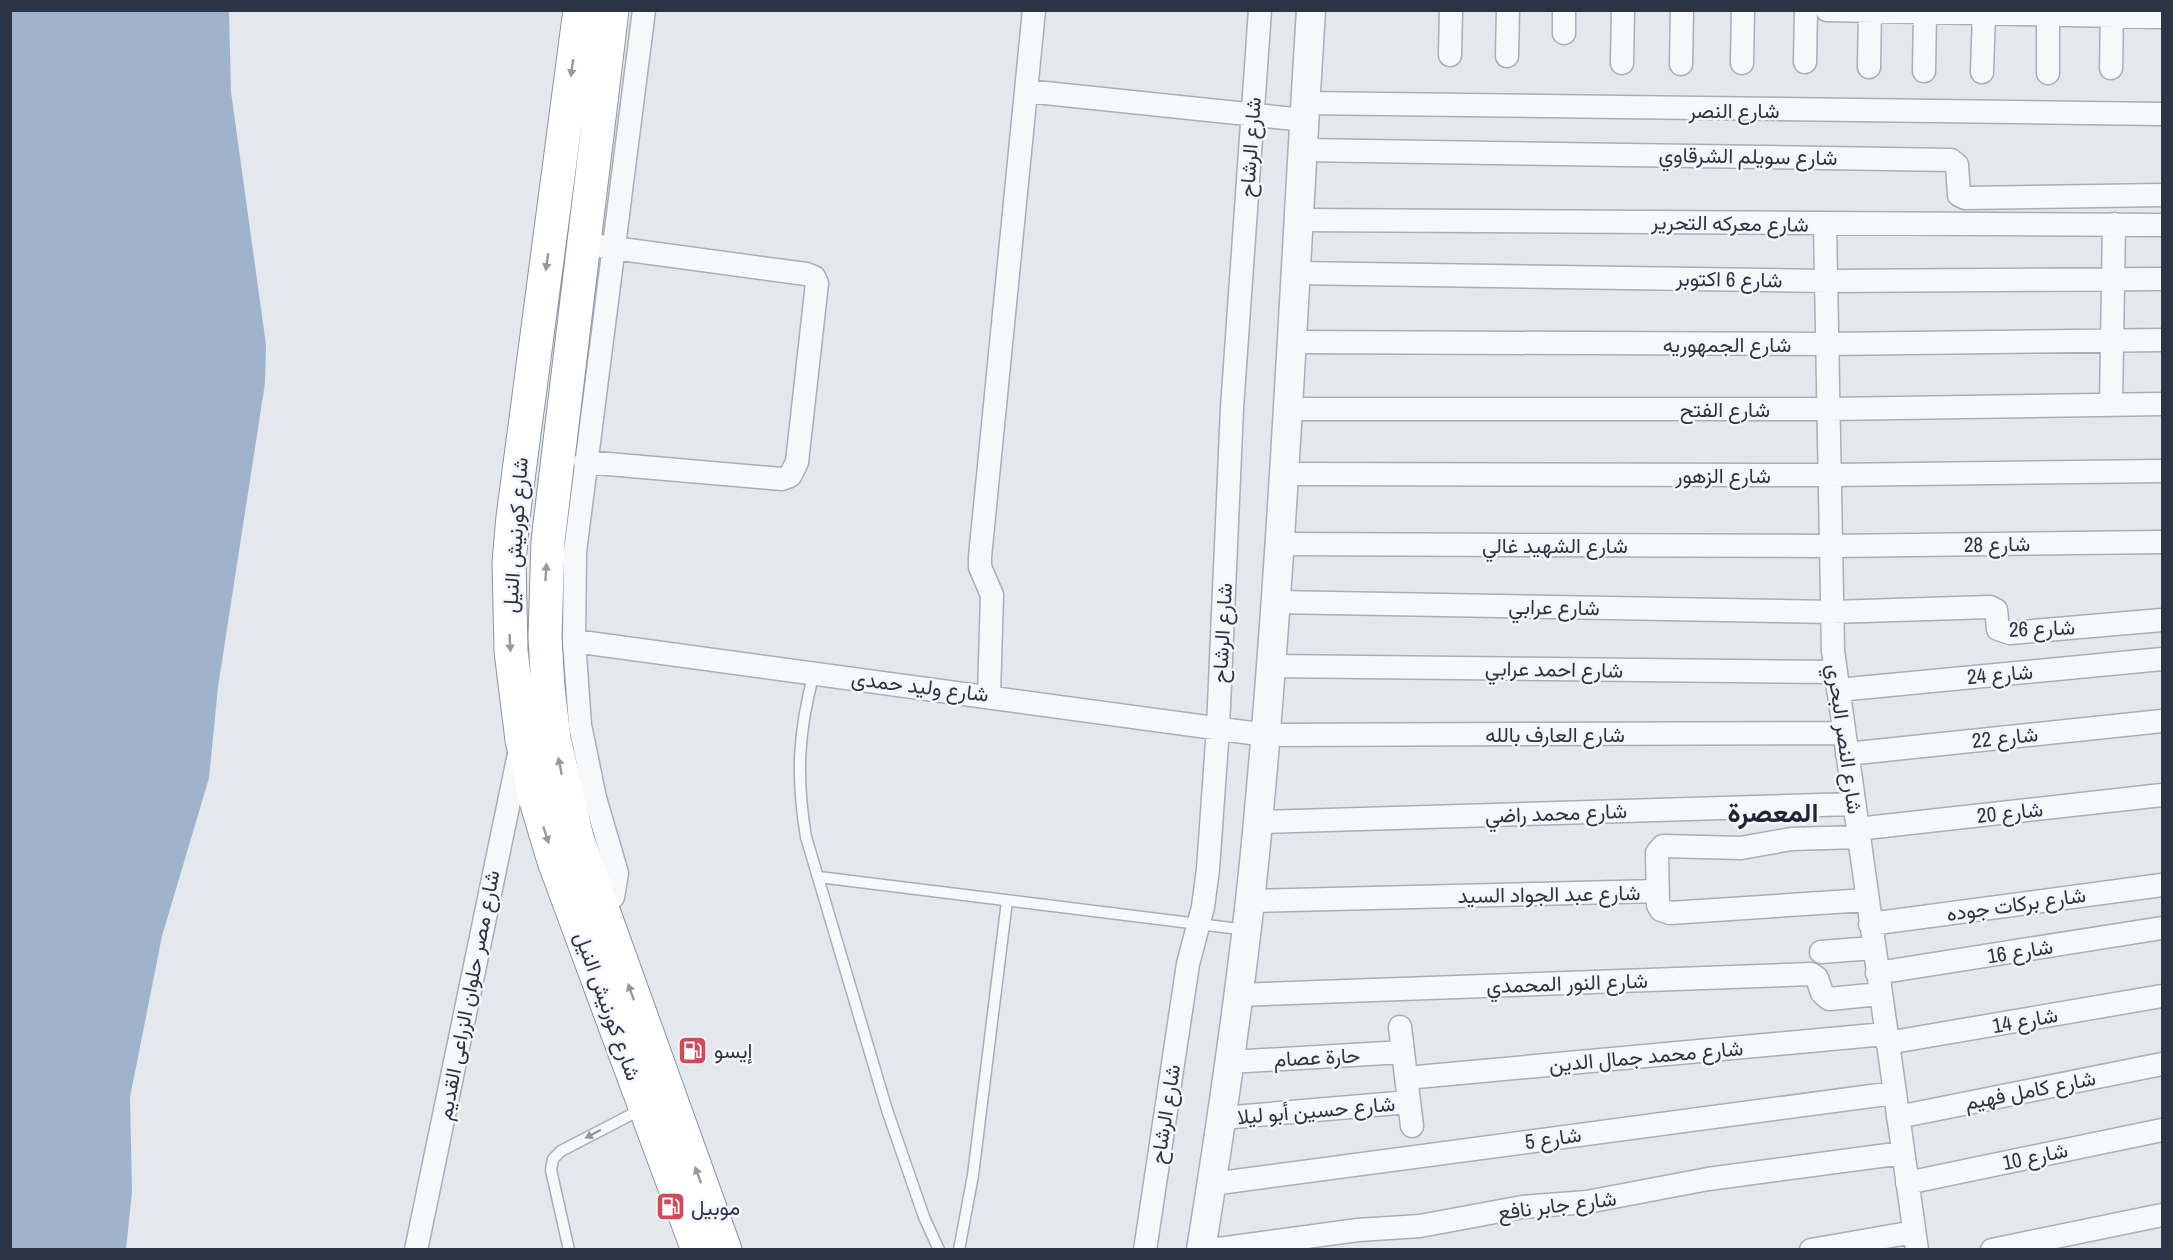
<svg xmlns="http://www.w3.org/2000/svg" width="2173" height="1260" font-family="'Archivo Narrow',Vazirmatn,sans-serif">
  <rect width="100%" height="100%" fill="#e4e7ec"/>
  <path fill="#9fb4cc" d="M10,11H229L231,92L266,345L265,383L218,687L209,778L162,936L130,1097L132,1192L126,1249H11Z"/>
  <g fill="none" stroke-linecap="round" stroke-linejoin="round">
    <defs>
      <path id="service" d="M814,673C798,732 796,777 806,837L887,1110L924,1217L939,1250
        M819,877L1247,930
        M569,1250L551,1170L553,1159L561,1151L642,1109
        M959,1250L973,1175L1007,901"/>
      <path id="minor" d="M1827,10L2162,17
        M1564,33V10
        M1450,55L1451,10
        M1507,56L1508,10
        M1805,62L1806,10
        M1622,63L1623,10
        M1742,63L1743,10
        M1681,64L1682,10
        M1869,67L1870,12
        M2111,68L2112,16
        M1924,71L1925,13
        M1982,72L1984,14
        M2048,73V15
        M1026,91L1304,120
        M1305,103L2162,114
        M1302,150L1951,160L1957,165L1959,195L1965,198L2162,195
        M1298,220L2162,225
        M1825,224L1833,651L1917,1250
        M1295,273L1827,281L2162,279
        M1291,342L1828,344L2162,340
        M2111,405L2114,224
        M1287,409H1829L2162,404
        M585,462L782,479L790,476L797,462L817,283L814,277L806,274L599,246
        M1283,474L1831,475L2162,471
        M1279,544L1832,546L2162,542
        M1276,602L1832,612L1990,607L1996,610L1998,629L2010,633L2162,620
        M574,641L1266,735L1844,733
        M1272,666L1836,672
        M1838,690L2162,659
        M989,695L992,595L980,567V557L1034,10
        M1847,754L2162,721
        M1258,822L1854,804
        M1857,829L2162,795
        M1858,837L1791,839L1741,848L1663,846L1657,853L1658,905L1661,910L1670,913L1866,900
        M1250,901L1657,891
        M601,909L613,897L617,873L595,798L580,725L574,641L575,552L644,10
        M1870,924L2162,885
        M1821,952L1873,948
        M1877,973L2162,928
        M1239,995L1811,974L1817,978L1822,993L1829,999L1880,994
        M1400,1027L1412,1126
        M1887,1043L2162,996
        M1230,1062L1403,1052
        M1406,1078L1885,1034
        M1898,1117L2162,1064
        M1222,1118L1409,1102
        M1907,1183L2162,1130
        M1212,1184L1894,1093
        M416,1250L520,749
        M1145,1250L1188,964L1203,907L1208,869L1218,728L1232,408L1260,10
        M1211,1250L1358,1230L1420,1226L1522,1207L1587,1202L1708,1179L1903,1153
        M1811,1250L1914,1232
        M1992,1250L2162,1215"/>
      <path id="tertiary" d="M1201,1250C1224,1107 1245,965 1258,822C1283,552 1294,281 1311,10"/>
      <path id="trunk" d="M580,10L513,517L509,562L511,651L522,740L536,801L554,861L698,1250
        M612,10L548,541L545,637L548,688L554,739L577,838L725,1250"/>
    </defs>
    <use href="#service" stroke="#a9aeb7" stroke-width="13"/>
    <use href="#minor" stroke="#a9aeb7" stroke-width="25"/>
    <use href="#tertiary" stroke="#a9aeb7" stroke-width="31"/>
    <use href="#trunk" stroke="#8b94a3" stroke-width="35"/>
    <use href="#service" stroke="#f7f8fa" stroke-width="10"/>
    <use href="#minor" stroke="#f7f8fa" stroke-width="22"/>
    <use href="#tertiary" stroke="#f7f8fa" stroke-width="28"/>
    <use href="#trunk" stroke="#fff" stroke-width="33"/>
  </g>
  <defs><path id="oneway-solid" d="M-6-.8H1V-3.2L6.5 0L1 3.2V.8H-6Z" transform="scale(1.5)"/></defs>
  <g fill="#959aa2">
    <use href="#oneway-solid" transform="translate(572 68) rotate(98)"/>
    <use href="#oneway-solid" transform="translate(547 262) rotate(98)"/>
    <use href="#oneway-solid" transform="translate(546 572) rotate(-86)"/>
    <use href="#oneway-solid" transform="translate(510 643) rotate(87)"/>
    <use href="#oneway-solid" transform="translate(560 766) rotate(-101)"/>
    <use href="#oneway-solid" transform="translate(546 835) rotate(72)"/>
    <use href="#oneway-solid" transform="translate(631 992) rotate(-110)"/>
    <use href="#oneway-solid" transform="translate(698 1175) rotate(-110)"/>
  </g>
  <use fill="#9196a0" href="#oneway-solid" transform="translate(593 1134) rotate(152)"/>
  <defs>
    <symbol id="fuel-square" viewBox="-11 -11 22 22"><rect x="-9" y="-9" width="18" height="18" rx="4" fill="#d1495b" stroke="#f4f6f9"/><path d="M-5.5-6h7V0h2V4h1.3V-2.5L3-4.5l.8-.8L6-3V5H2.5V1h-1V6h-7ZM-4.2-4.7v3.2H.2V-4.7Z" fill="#fff"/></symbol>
  </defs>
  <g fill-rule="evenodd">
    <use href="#fuel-square" x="676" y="1034" width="33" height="33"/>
    <use href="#fuel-square" x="654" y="1190" width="33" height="33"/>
  </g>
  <g text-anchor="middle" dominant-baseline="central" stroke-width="5" stroke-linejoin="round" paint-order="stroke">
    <g font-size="21" fill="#2b3445" stroke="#f4f6f9">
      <text x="1734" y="110">شارع النصر</text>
      <text transform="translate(1250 147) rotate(-86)">شارع الرشاح</text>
      <text transform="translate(1748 156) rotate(1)">شارع سويلم الشرقاوي</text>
      <text transform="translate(1730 223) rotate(1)">شارع معركه التحرير</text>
      <text transform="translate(1729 279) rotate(1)">شارع 6 اكتوبر</text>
      <text x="1727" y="344">شارع الجمهوريه</text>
      <text x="1725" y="409">شارع الفتح</text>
      <text x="1723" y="475">شارع الزهور</text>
      <text transform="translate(515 535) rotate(-86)">شارع كورنيش النيل</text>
      <text transform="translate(1997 544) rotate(-1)">شارع 28</text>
      <text x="1555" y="545">شارع الشهيد غالي</text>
      <text transform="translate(1554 607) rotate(1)">شارع عرابي</text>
      <text transform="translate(2042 628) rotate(-2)">شارع 26</text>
      <text transform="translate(1222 633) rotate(-87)">شارع الرشاح</text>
      <text transform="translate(1554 669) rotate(1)">شارع احمد عرابي</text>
      <text transform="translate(2000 674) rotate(-5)">شارع 24</text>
      <text transform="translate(920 686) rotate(7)">شارع وليد حمدى</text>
      <text x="1555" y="734">شارع العارف بالله</text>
      <text transform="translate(2005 737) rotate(-6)">شارع 22</text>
      <text transform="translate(1845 739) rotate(82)">شارع النصر البحري</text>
      <text transform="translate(2010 812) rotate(-6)">شارع 20</text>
      <text transform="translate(1556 813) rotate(-2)">شارع محمد راضي</text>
      <text transform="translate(1549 894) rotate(-1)">شارع عبد الجواد السيد</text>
      <text transform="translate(2016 904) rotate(-8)">شارع بركات جوده</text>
      <text transform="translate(2020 951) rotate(-9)">شارع 16</text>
      <text transform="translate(1567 983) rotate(-2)">شارع النور المحمدي</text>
      <text transform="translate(468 995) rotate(-79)">شارع مصر حلوان الزراعى القديم</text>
      <text transform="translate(608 1006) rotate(70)">شارع كورنيش النيل</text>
      <text transform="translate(2025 1020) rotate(-10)">شارع 14</text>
      <text transform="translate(1646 1056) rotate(-5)">شارع محمد جمال الدين</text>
      <text transform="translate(1317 1057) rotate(-3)">حارة عصام</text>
      <text transform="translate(2030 1090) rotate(-11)">شارع كامل فهيم</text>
      <text transform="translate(1316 1110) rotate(-5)">شارع حسين أبو ليلا</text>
      <text transform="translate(1165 1114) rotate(-81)">شارع الرشاح</text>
      <text transform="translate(1553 1138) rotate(-8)">شارع 5</text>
      <text transform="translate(2035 1156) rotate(-12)">شارع 10</text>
      <text transform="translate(1557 1205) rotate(-7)">شارع جابر نافع</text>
    </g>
    <g font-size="21" fill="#2b3445" stroke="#f4f6f9" text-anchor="start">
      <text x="714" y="1050">إيسو</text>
      <text x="691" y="1207">موبيل</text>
    </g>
    <g font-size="27" font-weight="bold" fill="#1d2536" stroke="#f4f6f9">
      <text x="1773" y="812">المعصرة</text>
    </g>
  </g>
  <rect width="2173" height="1260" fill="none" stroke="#2b3445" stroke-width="24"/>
</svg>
